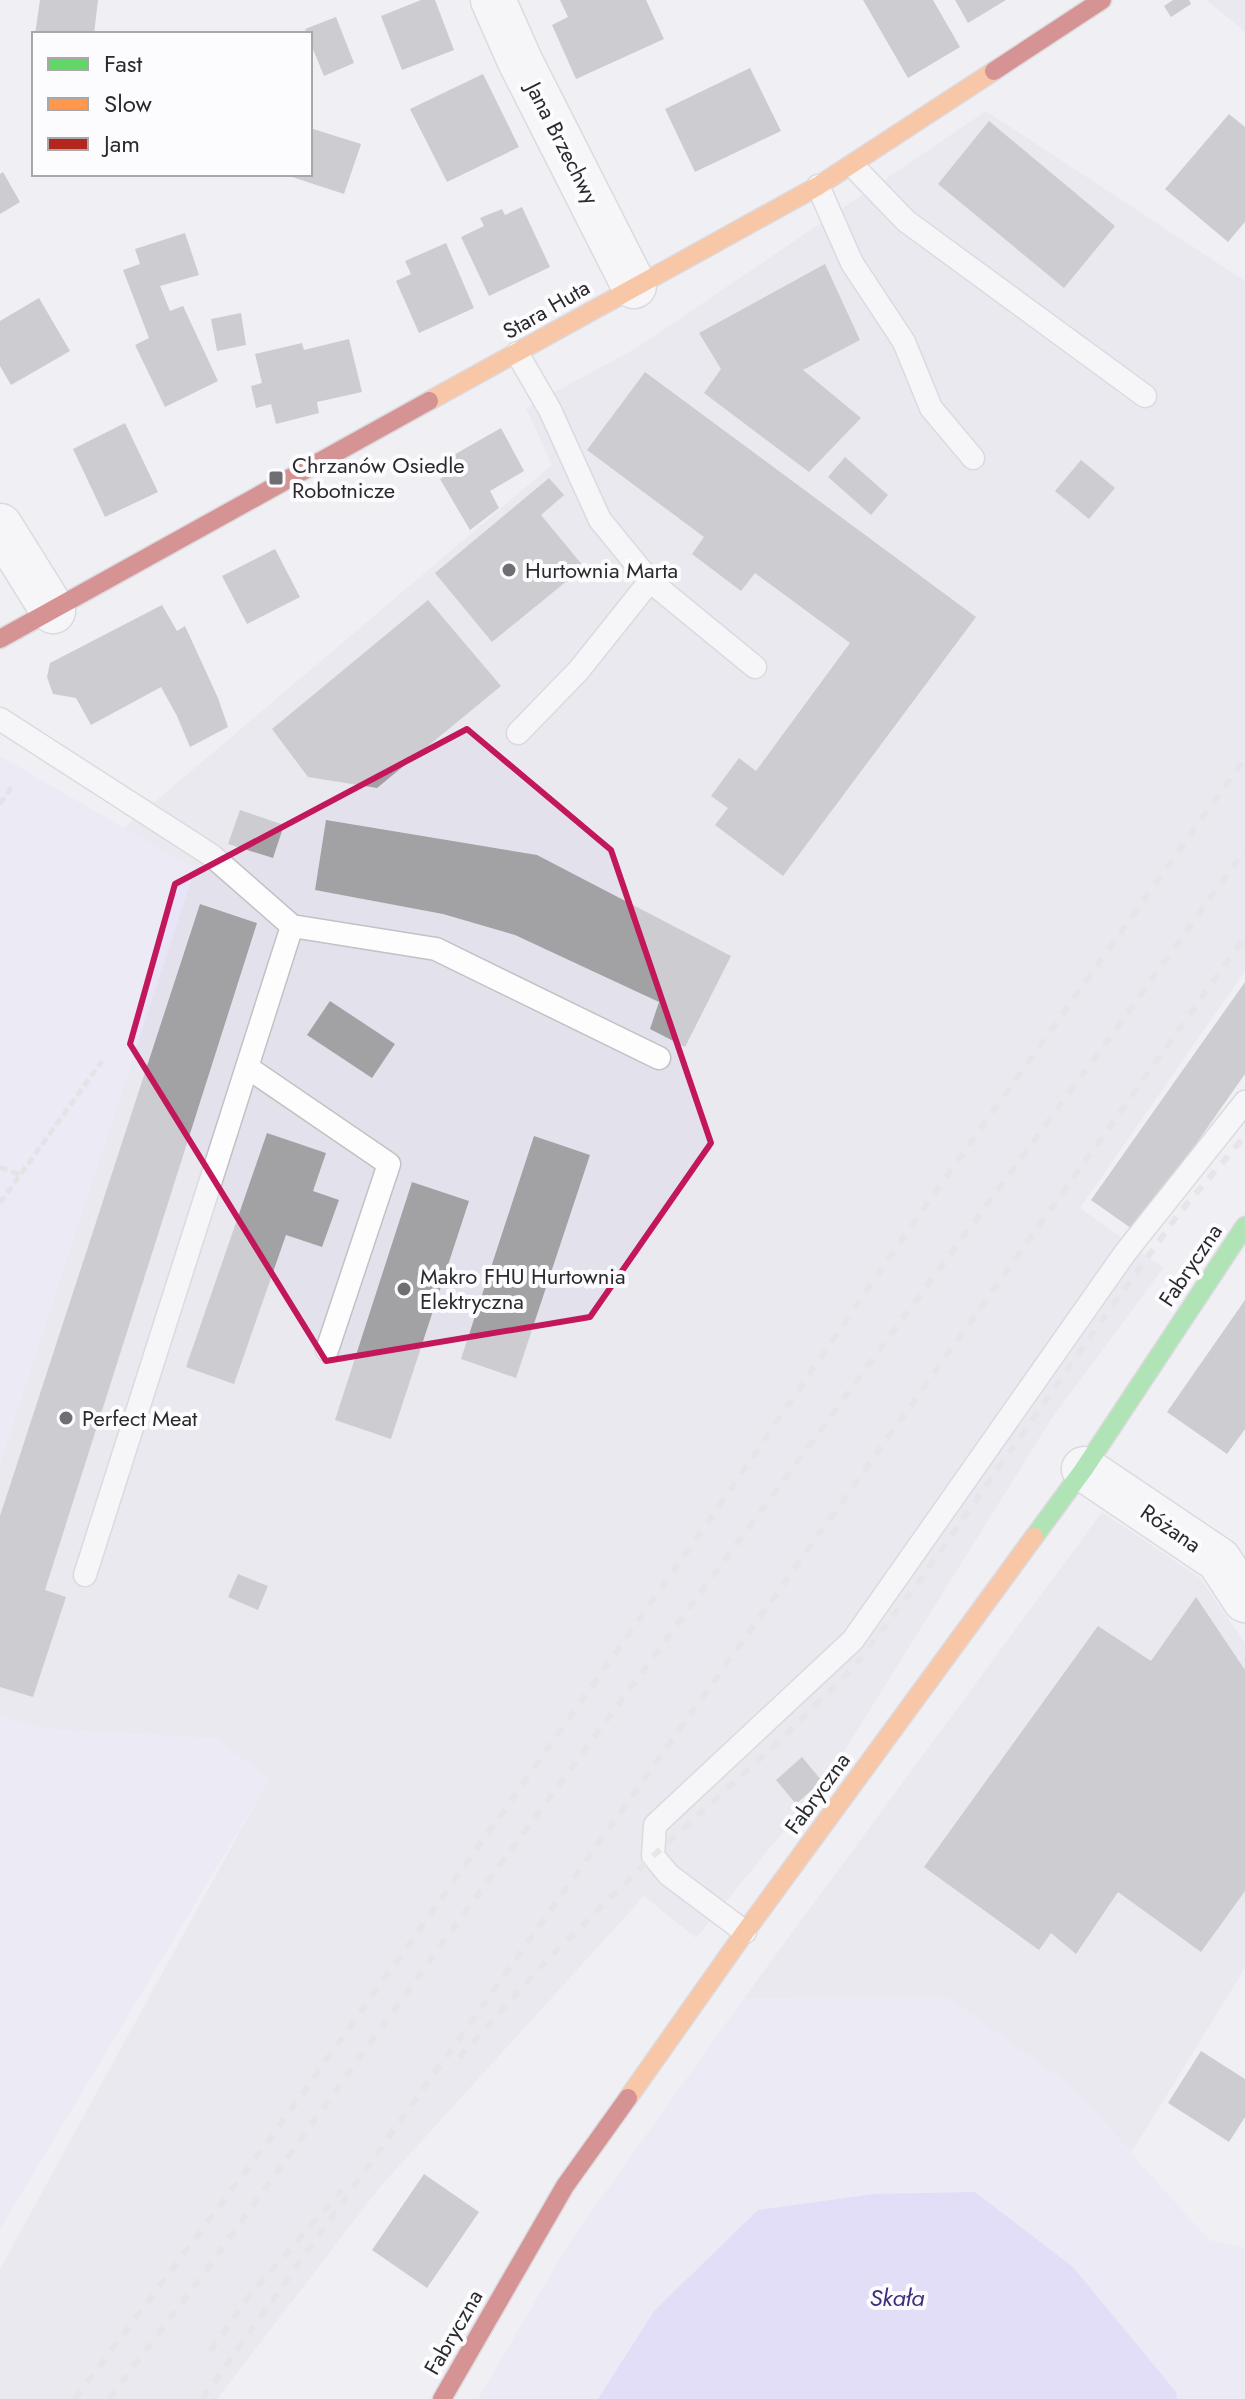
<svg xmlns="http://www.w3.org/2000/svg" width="1245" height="2399" font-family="Jost,sans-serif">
  <rect width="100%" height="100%" fill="#f0eff4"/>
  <path fill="#e3e2ec" d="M1206,0H1245V32L1230,19Z
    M986,111L1245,281V971L1080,1208L1163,1268L1050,1421L828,1777L696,1938L644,1896L380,2187L217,2399H0V2269L268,1780L218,1739L41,1729L0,1716V1462L194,869L124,828L552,465L526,408L638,347Z
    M1102,1512L1200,1578L1245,1643V1968L1131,2153L1070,2085L744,1998Z"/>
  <path fill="#e7e5f7" d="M0,756L195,869L0,1462Z
    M0,1716L41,1729L218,1739L269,1780L0,2229Z
    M947,1997L1070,2085L1209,2240L1245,2248V2399H1177L1176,2392L654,2311L598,2399H478L569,2243L744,1998Z"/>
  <path fill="#d0c9fc" d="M975,2192L1073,2267L1176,2392L1177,2399H598L654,2311L758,2210L874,2194Z"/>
  <path fill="#a2a2a4" d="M40,0H98L94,34H35Z
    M421,0H435L454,50L402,70L381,16Z
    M560,0H646L664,39L576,79L552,25L568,17Z
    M863,0H933L960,47L908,78Z
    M955,0H1006L968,23Z
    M1173,0H1189L1191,4L1171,17L1164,6Z
    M336,17L354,63L324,76L310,42V34H307L305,29Z
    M750,68L781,131L695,172L665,109Z
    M483,74L519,147L447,182L410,109Z
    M1229,114L1245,127V222L1228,242L1165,189Z
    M989,121L1115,226L1064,288L938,184Z
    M310,128L361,144L344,194L286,175L310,174Z
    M3,172L20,202L0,214V174Z
    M522,207L550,267L489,296L461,237L484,226L480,218L502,209L505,215Z
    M185,233L199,275L160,286L170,311L183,306L218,381L165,407L135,345L149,338L123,270L140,264L135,249Z
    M446,243L474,308L419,333L396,281L411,274L405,261Z
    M825,264L860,340L803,370L861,418L809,472L704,393L721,369L699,333Z
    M39,298L70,351L11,385L0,366V321Z
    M241,313L246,345L217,351L211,319Z
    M349,339L362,392L317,402L319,413L276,424L271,404L256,408L251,386L262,383L255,354L302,343L304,350Z
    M645,372L976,617L783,876L715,825L728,808L711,796L739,758L756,771L850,643L755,573L741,591L692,554L704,537L587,450Z
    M125,423L158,492L105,517L73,449Z
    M501,428L524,471L490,491L499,508L470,530L440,479L450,473L443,461Z
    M845,457L888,495L871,515L828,477Z
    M1081,460L1115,488L1089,519L1055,491Z
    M549,478L564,495L541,515L584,567L492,642L435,573Z
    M275,549L300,597L247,624L222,576Z
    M428,600L501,686L377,788L308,777L272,729Z
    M162,605L177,631L185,626L218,698L228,727L190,747L177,716L161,687L91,725L76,698L53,694L47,677L50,663Z
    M240,810L284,825L273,858L228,844Z
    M326,820L537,855L731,956L685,1047L650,1029L659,1002L515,935L443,914L315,890Z
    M200,904L257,923L45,1590L66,1597L33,1697L0,1687V1516Z
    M1245,982V1074L1135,1231L1091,1200Z
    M330,1001L395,1044L372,1078L307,1035Z
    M267,1133L326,1153L313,1191L339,1200L322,1247L286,1235L234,1384L186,1367Z
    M534,1136L590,1155L516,1378L461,1359Z
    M412,1182L469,1201L391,1439L335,1420Z
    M1245,1300V1429L1227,1454L1167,1412Z
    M238,1574L268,1586L258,1610L228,1597Z
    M1196,1597L1245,1670V1891L1201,1952L1118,1892L1076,1954L1051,1933L1039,1950L924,1867L1098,1626L1151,1661Z
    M802,1757L822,1781L796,1804L776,1780Z
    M1201,2051L1245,2079V2117L1229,2142L1168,2103Z
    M424,2174L479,2212L427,2288L372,2250Z"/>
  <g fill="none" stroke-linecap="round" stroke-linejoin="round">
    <defs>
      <path id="lane" d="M853,166L906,221L1145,396
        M818,186L852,263L904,342L931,408L973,458
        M517,353L550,410L600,520L650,581L755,667
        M0,719L211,855L292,926L436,949L659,1058
        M518,733L579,670L650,581
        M247,1067L389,1164L327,1350
        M85,1575L292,926
        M745,1932L669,1875L653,1856L655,1825L853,1640L1125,1253L1245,1102"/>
      <path id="street" d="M493,0L520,61L634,286
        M0,526L53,611
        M1084,1469L1219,1560L1245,1600"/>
      <path id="fast" d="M1034,1537L1084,1469L1245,1226"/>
      <path id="slow" d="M429,401L818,186L994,71
        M628,2098L745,1932L1034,1537"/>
      <path id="jam" d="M994,71L1102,0
        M0,639L429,401
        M442,2399L565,2186L628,2098"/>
    </defs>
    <use href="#lane" stroke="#c2c1c5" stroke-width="25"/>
    <use href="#street" stroke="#c2c1c5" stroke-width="47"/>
    <use href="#fast" stroke="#c2c1c5" stroke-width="21"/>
    <use href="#slow" stroke="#c2c1c5" stroke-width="21"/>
    <use href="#jam" stroke="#c2c1c5" stroke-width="21"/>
    <path stroke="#d5d5d5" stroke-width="5" stroke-dasharray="8 4" stroke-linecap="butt" d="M0,804L12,786
      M0,1167L20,1175
      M0,1203L102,1061"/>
    <use href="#lane" stroke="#fdfdfd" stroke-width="22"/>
    <use href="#street" stroke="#fdfdfd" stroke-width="44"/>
    <use href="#fast" stroke="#63d668" stroke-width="18"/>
    <use href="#slow" stroke="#ff974d" stroke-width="18"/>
    <use href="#jam" stroke="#b3261e" stroke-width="18"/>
    <path stroke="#dadada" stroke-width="6" stroke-dasharray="10 10" stroke-linecap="butt" d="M459,2058L544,1963L653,1856L774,1746L854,1667L923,1576L1092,1334L1180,1212L1245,1136
      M210,2351L249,2296L342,2190
      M75,2399L267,2143L432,1912L706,1525L895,1249L1245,758
      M109,2399L204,2273L452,1930L1103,1047L1245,850
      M202,2399L1245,937"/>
  </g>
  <path d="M0 0H1245V2399H0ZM467,729L611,850L711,1143L590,1317L326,1361L130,1044L175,884Z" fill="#f0eff4" fill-opacity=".55" fill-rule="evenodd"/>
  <path fill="none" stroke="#c2185b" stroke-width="6" stroke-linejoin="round" d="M467,729L611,850L711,1143L590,1317L326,1361L130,1044L175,884Z"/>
  <g fill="#6f6e72" stroke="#fcfcff" stroke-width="3">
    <rect x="268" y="470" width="16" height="16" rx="4"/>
    <circle cx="509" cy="570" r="8"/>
    <circle cx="404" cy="1289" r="8"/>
    <circle cx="66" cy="1418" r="8"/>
  </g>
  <g text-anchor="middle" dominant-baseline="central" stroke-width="8" stroke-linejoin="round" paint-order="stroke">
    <g font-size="22" fill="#2a292c" stroke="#fcfcff">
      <text transform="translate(563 143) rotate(63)">Jana Brzechwy</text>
      <text transform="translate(546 309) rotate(-30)">Stara Huta</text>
      <text transform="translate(1190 1265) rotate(-56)">Fabryczna</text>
      <text transform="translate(1171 1528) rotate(34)">Różana</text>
      <text transform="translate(817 1793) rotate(-54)">Fabryczna</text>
      <text transform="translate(453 2332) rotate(-60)">Fabryczna</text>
    </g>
    <g font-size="22" fill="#2a292c" stroke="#fcfcff" text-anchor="start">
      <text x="292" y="465">Chrzanów Osiedle<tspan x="292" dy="25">Robotnicze</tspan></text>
      <text x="525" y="570">Hurtownia Marta</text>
      <text x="420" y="1276">Makro FHU Hurtownia<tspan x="420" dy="25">Elektryczna</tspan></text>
      <text x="82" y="1418">Perfect Meat</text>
    </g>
    <g font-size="24" font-style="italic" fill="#402c7b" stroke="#fcfcff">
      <text x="897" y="2297">Skała</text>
    </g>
  </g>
  <rect x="32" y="32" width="280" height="144" fill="#fcfcff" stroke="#a8a8ab" stroke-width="2"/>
  <rect x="48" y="58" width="40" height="12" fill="#63d668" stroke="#a8a8ab" stroke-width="2"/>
  <text x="104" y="72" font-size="24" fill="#2a292c">Fast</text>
  <rect x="48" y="98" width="40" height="12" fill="#ff974d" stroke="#a8a8ab" stroke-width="2"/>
  <text x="104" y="112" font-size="24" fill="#2a292c">Slow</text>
  <rect x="48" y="138" width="40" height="12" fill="#b3261e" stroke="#a8a8ab" stroke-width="2"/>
  <text x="104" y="152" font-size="24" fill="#2a292c">Jam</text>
</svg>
